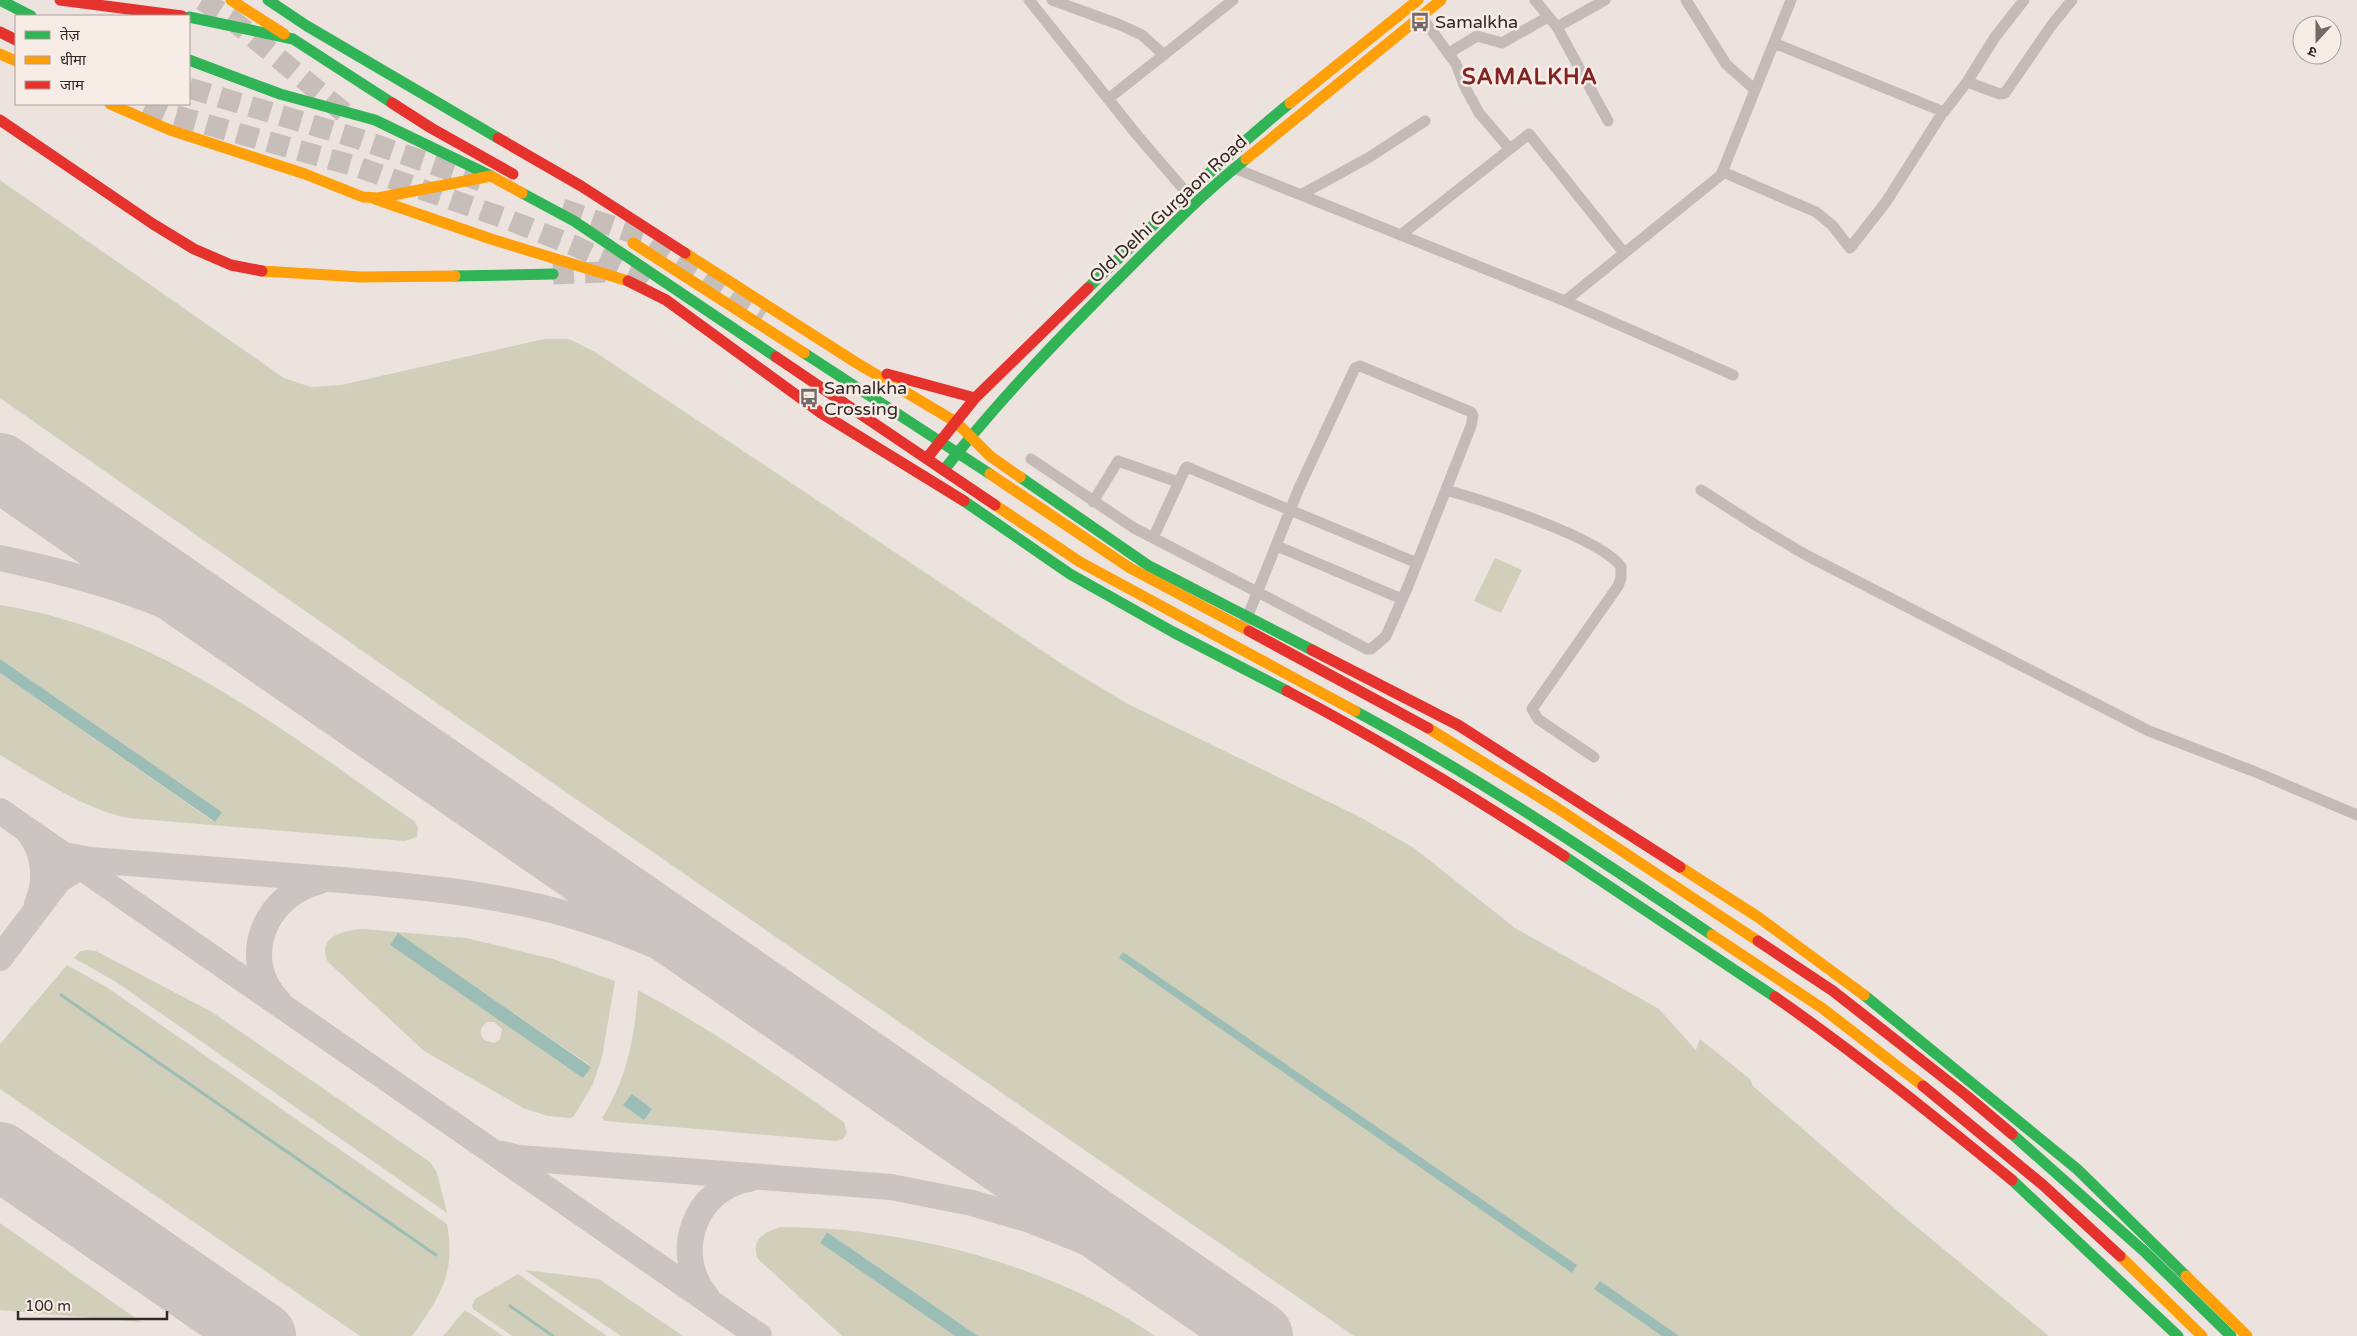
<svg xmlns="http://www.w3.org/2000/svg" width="2357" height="1336" font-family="'Varela Round','Noto Sans Devanagari',sans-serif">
  <rect width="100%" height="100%" fill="#ece3df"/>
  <path fill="#d1cfb9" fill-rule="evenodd" d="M0,180L284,378L311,387L341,385L544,339H569L595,352L1068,668L1128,704L1358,816L1414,848L1515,928L1659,1009L1696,1050L1700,1039L1750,1079L1753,1086L1901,1214L2049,1336H1354L444,708L0,398Z
    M1495,558L1522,570L1501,613L1474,601Z
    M0,605C158,629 286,733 414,821L418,827L417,837L405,841L128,818C81,808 41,779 0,755V673L214,822L222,812L0,659Z
    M363,929L466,938L553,959L615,981L602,1057L593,1084L574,1116L571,1118L548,1116L525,1109L424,1051L328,962C316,937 343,930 363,929ZM398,934L591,1066L583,1077L390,945ZM487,1022H494L502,1029L500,1039L494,1043L484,1040C479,1033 480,1027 487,1022Z
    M87,950L96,951L212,1012L430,1162L437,1173L447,1213L116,982L74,958L80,951Z
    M67,965L108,988L447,1224C456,1274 440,1297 412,1336H360L0,1089V1044Z
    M638,990C711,1029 777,1075 844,1122L847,1133L843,1139L836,1141L605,1121L602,1118C627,1079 635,1036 638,990Z
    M0,1223L141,1322L0,1310Z
    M781,1227C905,1227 1052,1265 1155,1336H978L827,1232L820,1243L955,1336H842L758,1259C750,1239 764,1232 781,1227Z
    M525,1270L599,1279L683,1336H621Z
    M518,1274L607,1336H512L473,1309L472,1306L475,1299Z
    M464,1311L470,1313L503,1336H443Z"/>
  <path fill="#9cbdb5" d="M0,659L222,812L215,822L0,673Z
    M398,933L591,1067L583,1078L390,945Z
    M1123,952L1577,1265L1572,1273L1119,958Z
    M632,1094L652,1109L644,1120L623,1105Z
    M827,1232L978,1336H955L820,1243Z
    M1600,1281L1679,1336H1662L1594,1289Z"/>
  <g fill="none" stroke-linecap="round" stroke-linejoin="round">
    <path stroke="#9cbdb5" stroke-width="3" d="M61,995L436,1255
      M510,1306L553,1336"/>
    <path stroke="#ccc4c0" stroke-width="26" d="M0,558C56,570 112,584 165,606C221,629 272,660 324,691
      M0,811L759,1336
      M27,830C44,850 48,879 37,904
      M70,856L91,860C175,867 259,873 342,880C423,887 502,894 580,918C670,945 750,990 830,1040
      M0,958L59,880L80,867L96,866
      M279,1002C237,958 266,894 320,881
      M502,1154L519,1158L891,1187L972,1203L1027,1219L1111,1252L1144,1268L1237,1321
      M707,1297C671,1255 694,1188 749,1179"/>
    <path stroke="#ccc4c0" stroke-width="68" d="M0,467L1259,1336
      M0,1156L262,1336"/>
    <path stroke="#c7beba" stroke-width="21" stroke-dasharray="21 11" stroke-linecap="butt" d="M202,0L230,18L348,116
      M189,88L359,139L481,181
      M146,104L166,113L358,167L504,218L575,246L632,273L654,287
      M562,209L650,239L764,315
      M553,274L605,272"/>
    <path stroke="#c4bbb8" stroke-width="11" d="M1029,0L1137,135L1186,192
      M1052,0L1118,24L1142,35L1164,55
      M1535,0L1557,27L1608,121
      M1686,0L1726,64L1755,90
      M1421,16L1456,64L1465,87L1479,113L1509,148
      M1557,27L1605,0
      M1774,43L1944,112L1967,82L2000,94L2005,93L2051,26L2072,0
      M1449,53L1477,36L1502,43L1548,17
      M1967,82L1995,37L2024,0
      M1108,99L1233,0
      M1234,168L1565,301L1733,375
      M1723,172L1816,212L1832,225L1850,248L1886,202L1943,112
      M1302,194L1368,158L1425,121
      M1402,234L1529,134L1624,253
      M1565,301L1721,175L1791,0
      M1031,459L1134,528L1367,649H1371L1386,636L1408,586L1471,426L1473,416L1471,412L1360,366L1355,368L1299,488L1245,623
      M1446,490C1482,500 1602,538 1621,567V578L1618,586L1532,709L1538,719L1594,757
      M1701,490L1757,526L1806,555L2149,731L2253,771L2357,815
      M1093,502L1118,461L1178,482
      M1153,538L1185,469L1187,467L1417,563
      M1277,546L1402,599"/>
    <path stroke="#30b455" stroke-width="11" d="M0,0L31,16
      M268,0L307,26L498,138
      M189,17L293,39L392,103
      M189,60L280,94L375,120L491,176
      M522,193L574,221L776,357
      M455,276L553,274
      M1088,288C1155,223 1218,162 1290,103
      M804,353L990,474
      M944,470C998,401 1059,338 1121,276C1161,236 1202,194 1246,159
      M1020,477L1149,566L1312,650
      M964,501L1070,574L1173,632L1287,691
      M1355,711C1479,778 1595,856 1712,935
      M1564,856L1775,997
      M1864,995L2077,1169L2186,1276
      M2012,1134L2146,1253L2231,1336
      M2012,1180L2178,1336"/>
    <path stroke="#ff9f0a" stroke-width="11" d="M231,0L284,34
      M0,54L16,61
      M1290,103L1418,0
      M110,104L170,130L305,174L363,197L378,198L491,176L522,193
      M1246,159L1441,0
      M375,199L491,239L628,281
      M633,243L804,353
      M685,253L855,362L956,422L990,456L1020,477
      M262,271L361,277L455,276
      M990,474L1130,568L1249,631
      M995,505L1080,562L1355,711
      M1428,728L1557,808L1758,941
      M1680,867L1758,917L1864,995
      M1712,935L1822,1008L1923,1086
      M2120,1256L2202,1336
      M2186,1276L2247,1336"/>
    <path stroke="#e5322d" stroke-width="11" d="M60,0L182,16
      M0,32L16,40
      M392,103L431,128L513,174
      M0,120L153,224L194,249L231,265L262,271
      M498,138L581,186L685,253
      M628,281L666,300L821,413L964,501
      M776,357L995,505
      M887,374L975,398
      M927,458L975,398L1088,288
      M1249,631L1428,728
      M1312,650L1458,725L1680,867
      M1287,691C1382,741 1474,797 1564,856
      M1758,941L1833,991L1967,1096L2012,1134
      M1775,997C1857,1054 1935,1117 2012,1180
      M1923,1086L2043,1185L2120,1256"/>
  </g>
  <defs>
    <symbol id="bus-bare" viewBox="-9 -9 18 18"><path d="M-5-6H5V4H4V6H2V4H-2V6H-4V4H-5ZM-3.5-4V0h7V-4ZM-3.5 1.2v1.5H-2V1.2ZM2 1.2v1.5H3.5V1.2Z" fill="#746967" stroke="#f8ece6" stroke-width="2.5" paint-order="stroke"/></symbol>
  </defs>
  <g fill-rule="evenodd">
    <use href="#bus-bare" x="1406" y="8" width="28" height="28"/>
    <use href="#bus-bare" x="795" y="384" width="28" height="28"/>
  </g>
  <g text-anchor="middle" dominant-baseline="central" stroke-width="5" stroke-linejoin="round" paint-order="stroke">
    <g font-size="18" fill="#342827" stroke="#f8ece6" text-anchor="start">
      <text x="1435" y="22">Samalkha</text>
      <text x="824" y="388">Samalkha<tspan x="824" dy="21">Crossing</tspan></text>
    </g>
    <g font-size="18" fill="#342827" stroke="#f8ece6">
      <text transform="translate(1168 209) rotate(-43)">Old Delhi Gurgaon Road</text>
    </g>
    <g font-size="22" font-weight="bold" letter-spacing="1" fill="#812322" stroke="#f8ece6">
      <text x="1530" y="77">SAMALKHA</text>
    </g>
  </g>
  <rect x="15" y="15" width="175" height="90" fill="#f8ece6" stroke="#aa9e9a"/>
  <rect x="25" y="31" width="25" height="8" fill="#30b455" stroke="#aa9e9a"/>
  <text x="60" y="40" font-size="15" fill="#342827">तेज़</text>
  <rect x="25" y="56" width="25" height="8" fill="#ff9f0a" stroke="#aa9e9a"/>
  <text x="60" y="65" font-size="15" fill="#342827">धीमा</text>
  <rect x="25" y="81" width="25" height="8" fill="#e5322d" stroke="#aa9e9a"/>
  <text x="60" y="90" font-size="15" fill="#342827">जाम</text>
  <g transform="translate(2317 40) rotate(201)"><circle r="24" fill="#f8ece6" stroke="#aa9e9a"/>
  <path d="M0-4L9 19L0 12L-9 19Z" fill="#746967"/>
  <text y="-8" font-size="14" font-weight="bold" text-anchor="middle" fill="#342827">उ</text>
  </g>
  <path d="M18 1311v8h149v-8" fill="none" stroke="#342827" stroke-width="2.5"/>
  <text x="25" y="1311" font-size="15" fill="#342827" stroke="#f8ece6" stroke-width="4" paint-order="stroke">100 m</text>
</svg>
